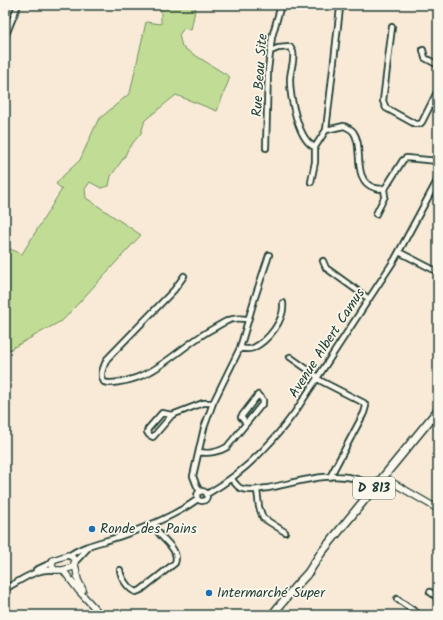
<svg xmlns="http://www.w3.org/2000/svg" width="443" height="620" font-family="Kalam,sans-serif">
  <rect width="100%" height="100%" fill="#f8ead6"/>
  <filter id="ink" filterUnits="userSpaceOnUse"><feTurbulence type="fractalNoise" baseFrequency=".025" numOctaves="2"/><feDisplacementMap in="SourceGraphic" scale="8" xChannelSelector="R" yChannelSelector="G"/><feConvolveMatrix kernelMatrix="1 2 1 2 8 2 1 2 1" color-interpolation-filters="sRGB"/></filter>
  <g filter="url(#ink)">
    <path fill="#c1dd95" stroke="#708d64" d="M161,5H196L191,30L184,28L179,35L182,47L230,77L217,111L176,95L145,120L141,133L128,149L125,156L111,176L109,186L101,188L90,182L85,189L86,198L141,235L63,320L5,352V247L22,254L62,189L56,184L63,176L80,160L98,120L130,93L146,22L161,24Z"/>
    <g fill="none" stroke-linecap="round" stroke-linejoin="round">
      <defs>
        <path id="minor" d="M392,27L383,101L386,108L415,124H420L422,122L438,90
          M5,37L18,5
          M423,50L425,58L438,65
          M271,51L278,48L290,47L293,52C295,61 290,70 290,80C290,96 298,141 315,147L326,130L340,8
          M326,130L344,126C348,128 352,129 354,133C364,147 351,181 375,188C379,189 383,189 386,187L403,160L406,158L438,161
          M266,148L268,70L272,37L281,5
          M311,182L315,162V147
          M376,214L385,196L384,189
          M399,252L438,272
          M323,261L326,268L369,299
          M184,276L174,290L107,359C104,366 99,375 104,382C109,384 114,383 119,382C158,377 181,345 214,328C220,325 226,320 233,319C238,318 244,319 248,319
          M240,348C244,349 249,350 253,348C268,341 285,320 283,303
          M290,357L314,374L321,381L364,403L366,406L364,413L330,477
          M172,415L162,413L148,429L147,432L149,435L153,437L172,415L203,403H213
          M199,452C208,454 219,452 227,447L263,403V400L258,395L241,417L246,423
          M232,479C234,482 237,486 240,488C248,492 259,489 268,488C300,482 346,465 374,488
          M257,490L259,507L263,518L285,532
          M197 496a5 5 0 1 1 10 0a5 5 0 1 1-10 0Z
          M200,492L196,484L193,476L204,428L213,403L240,348L255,297L269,255
          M207,494C243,474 271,445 295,412L395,259L438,179
          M69,556C83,545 104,542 121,536C147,527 175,516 198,499
          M75,562L88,548
          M36,570L49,564L53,560
          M120,570C121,578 128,589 136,592L141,590L175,563C180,550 164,541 158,532C156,530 155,526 154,523
          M5,589C20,581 36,568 54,570
          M430,592L438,598
          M397,599L420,615"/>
        <path id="tertiary" d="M383,477L438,509
          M68,555C74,557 76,561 73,567L63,570H54L52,565L53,560Z
          M75,564L78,580L83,590
          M63,570L79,591L101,615"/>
        <path id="primary" d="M272,615L295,587L308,573L321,553L438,410"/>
      </defs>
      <use href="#minor" stroke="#1f3d34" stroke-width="8"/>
      <use href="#tertiary" stroke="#1f3d34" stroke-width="8"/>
      <use href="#primary" stroke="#1f3d34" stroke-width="10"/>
      <use href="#minor" stroke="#fbf7ec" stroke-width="4.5"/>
      <use href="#tertiary" stroke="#fbf7ec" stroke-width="5.5"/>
      <use href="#primary" stroke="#fbf7ec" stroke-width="7"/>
    </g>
  </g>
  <g fill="#1f6fb2" stroke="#fbf7ec" stroke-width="1.5">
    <circle cx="92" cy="529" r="4"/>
    <circle cx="209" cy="593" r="4"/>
  </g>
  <g text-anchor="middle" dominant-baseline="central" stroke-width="3.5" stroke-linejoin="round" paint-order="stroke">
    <rect fill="#fbf7ec" stroke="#61756b" stroke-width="1" x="353" y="477" width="42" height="22" rx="3"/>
    <g font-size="13" font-weight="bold" fill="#1f3d34">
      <text x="374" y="488">D 813</text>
    </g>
    <g font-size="14" fill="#1f3d34" stroke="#fbf7ec">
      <text transform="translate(260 75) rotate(-86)">Rue Beau Site</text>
      <text transform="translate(327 343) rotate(-57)">Avenue Albert Camus</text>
    </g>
    <g font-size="14" fill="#1f3d34" stroke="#fbf7ec" text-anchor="start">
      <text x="100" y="529">Ronde des Pains</text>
      <text x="217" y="593">Intermarché Super</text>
    </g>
  </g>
  <rect width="443" height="620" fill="none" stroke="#fbf7ec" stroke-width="20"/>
  <rect x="10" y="10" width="423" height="600" fill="none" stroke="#1f3d34" stroke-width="1.5" filter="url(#ink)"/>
</svg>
